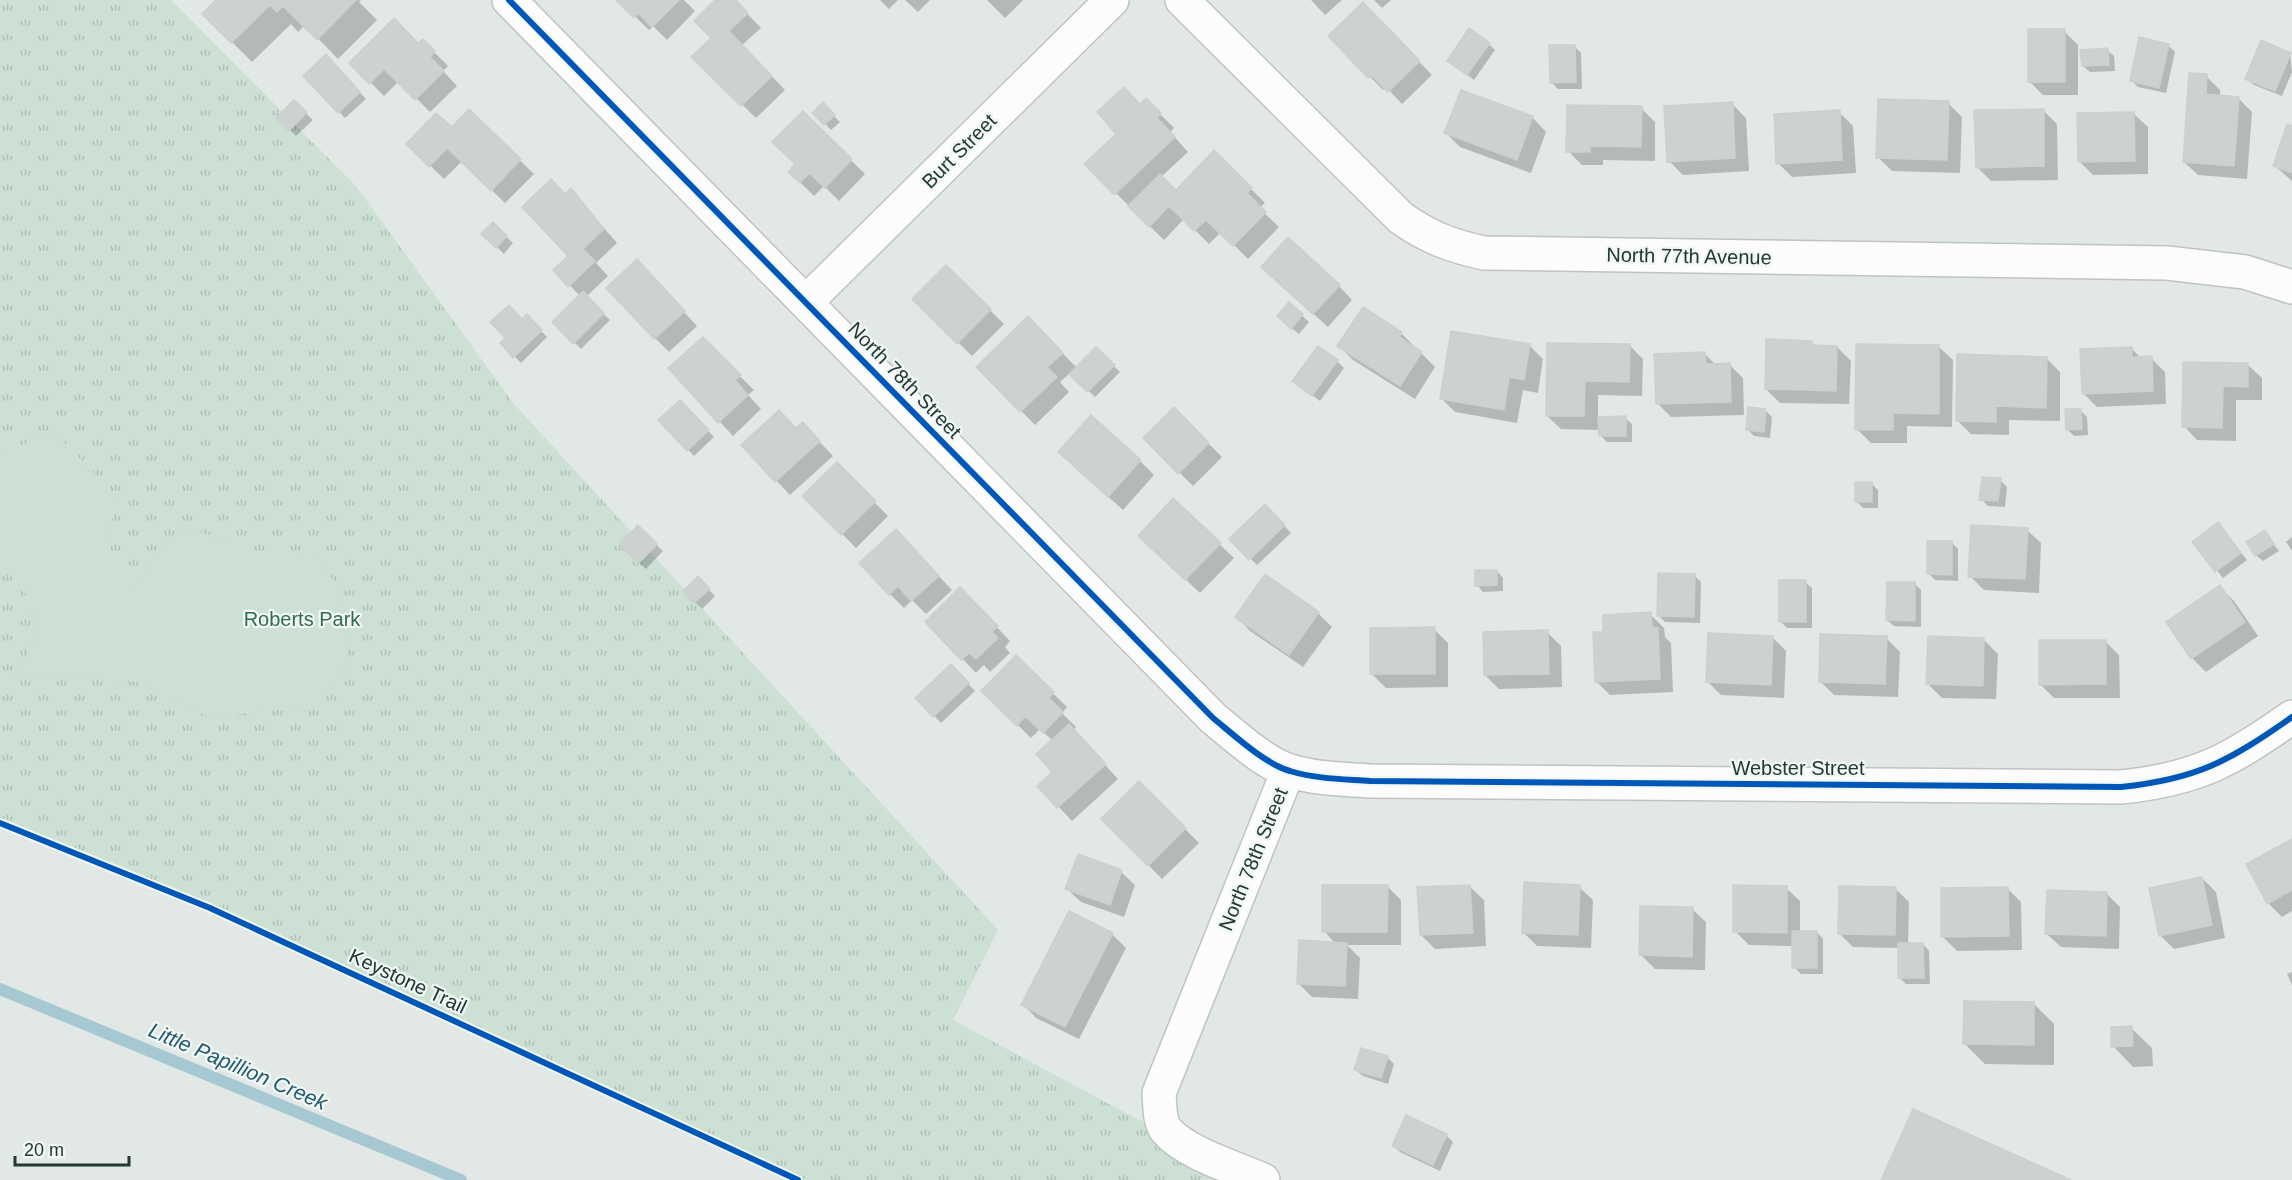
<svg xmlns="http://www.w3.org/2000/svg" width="2292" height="1180" font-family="Helvetica,sans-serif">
  <defs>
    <pattern id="grass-tufts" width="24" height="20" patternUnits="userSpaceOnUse" patternTransform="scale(1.5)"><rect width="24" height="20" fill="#cce0d4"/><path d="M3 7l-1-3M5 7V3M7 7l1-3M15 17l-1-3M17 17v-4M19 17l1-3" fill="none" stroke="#afc1b7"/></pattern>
  </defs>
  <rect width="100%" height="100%" fill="#e2e8e5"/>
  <path fill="url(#grass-tufts)" d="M0,0H171L356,186L513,403L998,930L953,1020L1191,1148L1263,1180H798L210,908L0,823Z"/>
  <path fill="#cce0d4" d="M52,430L113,493L111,551L131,591L170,536L200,532L227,540L257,555H295L322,560L343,600L348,662L318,709L282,707L213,719L141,682L76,678L13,680C18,669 29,655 32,643C39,612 26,583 0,568V457Z"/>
  <path fill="#0003" d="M218,0H361L359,2L377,20L338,59L305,25L298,32L291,24L252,62L204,14Z
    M618,0H684L695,11L667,40L653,26L649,30Z
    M718,0H734L761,28L742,45L785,90L756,118L693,57L713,38Z
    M880,0H898L889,9Z
    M905,0H930L918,12Z
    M987,0H1023L1005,18Z
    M1311,0H1342L1325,15Z
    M1374,0H1391L1382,8Z
    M1363,4L1432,75L1402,104L1386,87L1383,90L1330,36Z
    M2064,31L2078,45V95H2043L2029,81Z
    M423,41L448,66L443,71L457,86L430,112L399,81L384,96L351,63L419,45Z
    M1489,44L1495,50L1474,80L1448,60Z
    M2168,45L2175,52L2166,93L2138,87L2131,80Z
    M1574,46L1581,53L1582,89H1558L1551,82Z
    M2107,50L2114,56L2115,71L2090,72L2083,66Z
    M2290,54L2292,72L2282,96L2254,85L2247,79Z
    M333,63L366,99L345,118L305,76Z
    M2206,76L2220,90V97L2238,98L2252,112L2247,179L2198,175L2184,162Z
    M1462,91L1533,118L1546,132L1531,173L1460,147L1446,133Z
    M1146,100L1174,128L1170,132L1188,152L1161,177L1176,192L1214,152L1265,203L1259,208L1279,227L1248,259L1221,232L1209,244L1184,219L1164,240L1086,164L1118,134Z
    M294,102L313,120L296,136L278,118Z
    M1948,103L1962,117L1960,173L1892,171L1878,157Z
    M1732,104L1746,118L1749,171L1683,175L1669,161Z
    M823,105L840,122L831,130L815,113Z
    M1641,108L1655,122V161L1603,160V165H1582L1568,151Z
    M2043,110L2057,124L2058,180L1991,181L1977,167Z
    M469,111L534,174L505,203L462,161L444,179L408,144L452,129Z
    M1839,112L1853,126L1856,173L1792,177L1778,163Z
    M803,113L865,174L839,201L824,186L814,196L790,172L797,165Z
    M2134,114L2148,127V174L2093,175L2079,161Z
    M2292,128V181L2275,166Z
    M571,190L617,243L596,263L608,276L586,297L610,320L581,349L554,322L580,296L555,270L570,256L566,195Z
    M493,224L513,243L504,254L484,234Z
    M946,267L1004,324L972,356L914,299Z
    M650,275L697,326L669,352L655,338Z
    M1276,280L1339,286L1352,300L1328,327Z
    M1289,304L1309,322L1299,334L1285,323Z
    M527,317L547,337L521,363L502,343Z
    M1028,318L1077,368L1096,349L1120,372L1095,397L1070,373L1060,382L1069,392L1035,425L978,367Z
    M1401,333L1435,367L1415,399L1353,360L1339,346Z
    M702,339L754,390L748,395L761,409L733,436L670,368Z
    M1812,343L1815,347H1837L1851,361L1849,404L1780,403L1766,389Z
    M1548,344L1629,345L1643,359L1642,396L1598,395V418H1625L1632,424V442H1607L1600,435V430L1561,429L1547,416Z
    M1529,345L1543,359L1538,393L1523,390L1517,423L1455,412L1441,398Z
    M1939,347L1953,360L1952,427L1907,426V443H1871L1857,429Z
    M2131,348L2141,358H2151L2165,372L2166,404L2097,407L2083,393Z
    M1705,354L1716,365L1729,364L1743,378L1744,415L1671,417L1657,403Z
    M2046,358L2060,372V421L2009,420V435L1971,434L1957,420Z
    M1337,361L1344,368L1320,401L1294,381Z
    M2184,363L2248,365L2262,378V400H2236V441L2197,440L2184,426Z
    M680,402L714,437L694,456L660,420Z
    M1174,409L1222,457L1193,486L1145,438Z
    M1765,410L1772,417L1770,438L1754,436L1747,429Z
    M2080,410L2087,417L2088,435L2074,436L2068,430Z
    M796,429L816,438L833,456L790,495L743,445Z
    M1140,461L1154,475L1123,510L1074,466Z
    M837,465L888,516L856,548L805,496Z
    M2000,480L2007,487L2005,507L1988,506L1981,499Z
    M1872,484L1878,490V508H1863L1856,501Z
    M1174,501L1234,558L1200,593L1154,550Z
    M1265,506L1291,533L1257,565L1231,539Z
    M638,527L663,551L646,569L621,545Z
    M2027,530L2041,543L2039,593L1984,590L1970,576Z
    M2224,531L2247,560L2223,578L2194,542Z
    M2264,532L2279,551L2263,561L2256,555Z
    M2292,537V551L2286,542Z
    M1951,542L1958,549V581L1935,580L1929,574Z
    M909,545L952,590L926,614L912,600L904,608L890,594Z
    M1497,571L1503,578V591L1483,592L1477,585Z
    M1694,575L1701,582L1700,623L1665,622L1658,615Z
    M698,578L715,596L702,609L685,591Z
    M1805,582L1812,588V628H1787L1780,621Z
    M1915,584L1921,590V627L1894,626L1887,620Z
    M2220,587L2234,601L2258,636L2206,672L2192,658Z
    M960,589L1010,641L1005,647L1010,653L990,672L984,665L976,673L927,622Z
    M1318,613L1332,627L1303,667L1250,631L1237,617Z
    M1650,614L1664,628L1665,637L1671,643L1673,692L1610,695L1596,681L1605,633Z
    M1434,629L1448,643V687L1386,688L1372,674Z
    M1547,632L1561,646L1562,687L1499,689L1485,675Z
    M1772,637L1786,651L1784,698L1721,695L1707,681Z
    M1886,638L1900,652L1898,697L1834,695L1820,681Z
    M1984,640L1998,654L1996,699L1942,698L1928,684Z
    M2105,641L2119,655L2120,698H2054L2040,684Z
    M1016,657L1067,707L1062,713L1076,727L1073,730L1118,779L1072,821L1039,786L1054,772L1053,741L1040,729L1031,738L983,691Z
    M951,666L975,691L941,723L918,699Z
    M1139,783L1199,843L1162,879L1103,819Z
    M2292,841V911L2282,917L2268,903Z
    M1121,872L1135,885L1124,917L1081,902L1067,889Z
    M2202,878L2216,892L2225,938L2174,949L2160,935Z
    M1387,886L1401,900V945H1347L1360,958L1358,999L1312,997L1298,983L1336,944L1324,931Z
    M1470,887L1484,900L1486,946L1435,949L1421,935Z
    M1579,887L1593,900L1591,948L1537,946L1523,932Z
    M1786,888L1800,901V932H1817L1823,939V974H1801L1794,967V946L1749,945L1735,931Z
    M1895,888L1909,902L1908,944H1923L1929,951L1930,984H1906L1899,977V948L1853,947L1839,933Z
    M2007,888L2021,902L2022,950L1957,951L1943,937Z
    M2106,893L2120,907L2119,949L2061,947L2047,934Z
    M1692,909L1706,922L1705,970L1655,969L1641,955Z
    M1112,934L1126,948L1079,1039L1036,1018L1023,1004Z
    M2292,972V985L2287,974Z
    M2033,1003L2054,1024V1065L1985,1064L1965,1044Z
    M2131,1028L2152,1048L2153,1066L2133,1067L2113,1046Z
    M1387,1057L1394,1064L1388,1084L1363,1076L1356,1070Z
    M1446,1135L1453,1142L1440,1171L1400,1152L1394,1146Z"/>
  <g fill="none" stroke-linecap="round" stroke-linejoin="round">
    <path stroke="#a6c8d3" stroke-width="12" d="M0,989L461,1180"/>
  </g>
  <path fill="#cdd1d0" stroke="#cbd1ce" stroke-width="1.5" d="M216,0H356L317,40L283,6L277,12L270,5L231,43L202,14Z
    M616,0H679L652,27L638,13L634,18Z
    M715,0H736L748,13L729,31L772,76L741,106L691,57L711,38L694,21Z
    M1363,2L1420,61L1388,92L1371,75L1368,78L1328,36Z
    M394,18L418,43L423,39L435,51L430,57L444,71L415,100L384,69L369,84L349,63Z
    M1469,28L1490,43L1467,75L1447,61Z
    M2028,29H2065V82H2028Z
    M2139,37L2169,44L2159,88L2130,81Z
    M2261,40L2291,53L2275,91L2245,79Z
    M1549,45H1575L1576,82L1550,83Z
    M2108,48L2109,65L2082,66L2080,50Z
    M326,54L360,92L338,113L303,76Z
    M2189,73L2207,74L2206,94L2239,97L2234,166L2183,162Z
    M1124,87L1140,104L1146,98L1161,113L1157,118L1175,137L1114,195L1084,164L1116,134L1097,112Z
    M1461,90L1533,116L1517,160L1444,133Z
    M1878,99L1949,101L1947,160L1876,158Z
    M294,100L307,112L289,131L276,118Z
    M823,102L835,115L824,125L812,113Z
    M1733,102L1735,158L1667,162L1664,106Z
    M1567,105L1642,106L1641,147L1590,146V152H1566Z
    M469,109L521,159L491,191L447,148L429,167L406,144L436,113L452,127Z
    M2044,109V166L1976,168L1974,110Z
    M1840,110L1842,160L1776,164L1774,114Z
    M803,111L852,159L825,188L809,173L800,183L788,172L795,164L772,142Z
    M2134,112L2135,161L2078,162L2077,113Z
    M2287,124L2292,126V173L2273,166Z
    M1214,150L1252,188L1247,193L1266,212L1233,246L1206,220L1194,231L1169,206L1149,227L1128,206L1160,174L1176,190Z
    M551,179L565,194L571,188L604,229L583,249L595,261L568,287L553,270L568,256L522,207Z
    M493,222L507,236L496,248L481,234Z
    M1288,237L1340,285L1313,314L1261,267Z
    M637,259L685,311L654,339L606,288Z
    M946,265L991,309L957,344L912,299Z
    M583,291L604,313L573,344L552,322Z
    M1289,302L1303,314L1291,329L1277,316Z
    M509,305L522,319L527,314L542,330L513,358L500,343L505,338L490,322Z
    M1363,307L1402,332L1399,337L1422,352L1400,386L1337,346Z
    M1028,316L1063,353L1047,367L1057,377L1020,412L976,367Z
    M1451,331L1530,344L1524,380L1509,377L1504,410L1440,399Z
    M703,337L741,375L735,380L748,395L718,423L668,368Z
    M1766,339L1812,341V345L1837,346L1836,391L1765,389Z
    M1547,343L1630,344L1629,382L1585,381L1584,416H1546Z
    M1856,344L1939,345V414L1893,413V430H1855Z
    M1318,346L1338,360L1312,396L1292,381Z
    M1096,347L1115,365L1087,392L1069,374Z
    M2132,347V357L2152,356L2153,391L2082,394L2080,349Z
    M1705,352L1706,364L1730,363L1731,402L1656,404L1654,354Z
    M1957,354L2047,357L2046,408L1996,406V422L1956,421Z
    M2183,362L2248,363V387L2223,386L2222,428L2182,427Z
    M680,400L709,430L687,451L658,420Z
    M1174,407L1209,443L1178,474L1143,438Z
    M1748,407L1766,409L1764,432L1746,430Z
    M2065,409H2081L2082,429L2066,430Z
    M779,410L796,428L803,422L820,441L775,482L741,445Z
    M1091,415L1141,460L1108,497L1058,452Z
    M1626,416V436H1599L1598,417Z
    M837,462L876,501L841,535L802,496Z
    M1982,477L2001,478L1998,501L1979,500Z
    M1855,482H1872V502H1855Z
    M1173,498L1221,543L1185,580L1138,536Z
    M1265,504L1285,525L1249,560L1229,539Z
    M2218,522L2241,553L2215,572L2192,542Z
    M638,525L657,544L639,563L619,545Z
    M1971,525L2028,528L2025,579L1968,577Z
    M896,529L939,576L911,601L898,586L889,595L859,563Z
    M2265,530L2274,544L2255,556L2246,542Z
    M1927,541H1952V575L1927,574Z
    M1475,570H1497V585L1475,586Z
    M1658,573L1695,574L1694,617L1657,616Z
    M1265,574L1319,612L1289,655L1235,617Z
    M698,576L710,589L694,603L683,591Z
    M1779,580H1806V622H1779Z
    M1887,582H1915V621L1886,620Z
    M2220,585L2245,622L2191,659L2166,622Z
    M960,587L998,626L992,632L998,638L976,659L969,653L961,660L925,622Z
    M1651,612L1652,627L1658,628L1660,679L1595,682L1593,632H1603V615Z
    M1435,627V674H1370V628Z
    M1548,630L1549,674L1484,675L1483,632Z
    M1708,633L1773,636L1771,685L1706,682Z
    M1820,634L1887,636L1885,684L1819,682Z
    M1928,636L1984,638L1983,686L1926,684Z
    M2039,640H2106V684L2039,685Z
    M1016,655L1054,692L1049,698L1063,712L1043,733L1025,716L1017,726L981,691Z
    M951,664L969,683L933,717L915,698Z
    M1069,724L1106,764L1057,808L1037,786L1052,772L1036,754Z
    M1139,781L1186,828L1148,866L1101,819Z
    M2292,839V890L2267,904L2246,864Z
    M1078,854L1122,870L1110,905L1065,889Z
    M2202,877L2212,925L2159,936L2149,888Z
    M1524,882L1580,885L1578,935L1522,933Z
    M1322,885H1388L1387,932H1322Z
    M1470,885L1473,933L1420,935L1417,887Z
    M1733,885L1787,886V933L1733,932Z
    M1839,886L1896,887L1895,935L1838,934Z
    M2008,887L2009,936L1941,937V888Z
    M2047,890L2107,892L2106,936L2045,934Z
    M1640,906L1693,907L1692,957L1639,955Z
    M1069,911L1113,933L1065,1027L1021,1005Z
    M1792,931H1817V968H1792Z
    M1299,940L1347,943L1345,986L1297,984Z
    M1898,943H1923L1924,978H1898Z
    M1964,1001L2034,1002V1045L1963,1044Z
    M2132,1026L2133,1046L2111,1047V1027Z
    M1361,1048L1388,1056L1381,1078L1354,1070Z
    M1913,1109L2071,1180H1881Z
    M1406,1115L1447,1134L1433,1165L1392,1146Z"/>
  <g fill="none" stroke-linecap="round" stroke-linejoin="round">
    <defs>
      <path id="street" d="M509,0L1213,718C1234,735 1265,764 1290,771C1316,779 1344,779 1370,781L2121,787C2198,779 2229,761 2292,717
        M1182,0L1401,218C1428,237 1451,246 1484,253L2167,263L2245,272L2292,287
        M806,302L1112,0
        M1263,1180C1236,1168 1185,1153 1166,1130C1159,1121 1160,1104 1159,1093L1288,771"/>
    </defs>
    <use href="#street" stroke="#bfc4c2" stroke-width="36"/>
    <use href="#street" stroke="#fbfcfb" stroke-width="33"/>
    <defs>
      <path id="cycleway" d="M509,0L1213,718C1234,735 1265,764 1290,771C1316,779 1344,779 1370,781L2121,787C2198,779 2229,761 2292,717
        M0,823L210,908L798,1180"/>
    </defs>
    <use href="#cycleway" stroke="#f0f7f4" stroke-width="10"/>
    <use href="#cycleway" stroke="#0057b8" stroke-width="6"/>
  </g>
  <g text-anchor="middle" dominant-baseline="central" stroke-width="4.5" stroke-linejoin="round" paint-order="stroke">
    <g font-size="20" fill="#223835" stroke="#f0f7f4">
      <text transform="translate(959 151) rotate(-45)">Burt Street</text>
      <text transform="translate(1689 256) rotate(1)">North 77th Avenue</text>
      <text transform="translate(905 380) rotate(46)">North 78th Street</text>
      <text x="1798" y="768">Webster Street</text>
      <text transform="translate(1253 859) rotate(-68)">North 78th Street</text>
      <text transform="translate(408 981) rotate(25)">Keystone Trail</text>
    </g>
    <g font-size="20" fill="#306c4d" stroke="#f0f7f4">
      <text x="302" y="619">Roberts Park</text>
    </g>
    <g font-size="21" font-style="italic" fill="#225a6f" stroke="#f0f7f4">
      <text transform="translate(238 1066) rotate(23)">Little Papillion Creek</text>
    </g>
  </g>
  <path d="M15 1156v9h114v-9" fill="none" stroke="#223835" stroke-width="3"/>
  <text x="24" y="1156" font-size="18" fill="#223835" stroke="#f0f7f4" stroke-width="4.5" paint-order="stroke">20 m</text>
</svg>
